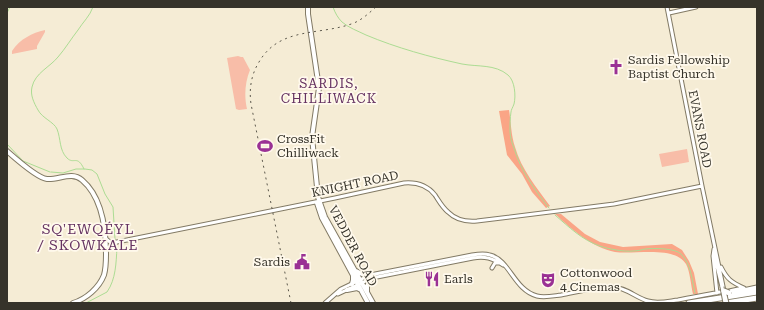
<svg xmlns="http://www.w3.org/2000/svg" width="764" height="310" font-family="'Roboto Serif',serif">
  <rect width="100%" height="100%" fill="#f5ecd5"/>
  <path fill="#f8bda8" d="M45,30V32L37,46V49L12,54V51C20,39 32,33 45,30Z
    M238,56L241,57H243L250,70C245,82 244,96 247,109L239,110L236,109L227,58Z
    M687,149L689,162L662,167L659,154Z"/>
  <path fill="#faa586" d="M509,110C511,122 511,135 515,147C521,169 537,188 550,206L546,208L532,192L522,174L507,155L499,111Z
    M555,214H561L585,234L600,242L623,247L672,244L682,250L689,261L694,273L698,294H693C691,286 690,271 686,264C674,245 634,255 615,252C593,248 571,229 555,214Z"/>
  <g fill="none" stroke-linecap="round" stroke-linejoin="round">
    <path stroke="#acdc93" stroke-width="1" d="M333,7C335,13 338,18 342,22C349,28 358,31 366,35C397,48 430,57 462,64C478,67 495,64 508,75C515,81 516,96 514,104C513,107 511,110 511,112C510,118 510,125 510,131C510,137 512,143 514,148C521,171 534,189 549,208
      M7,13L10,7
      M7,144L23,161L50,172
      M84,169C77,154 74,165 67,158C59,150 61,139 57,129C54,122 42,118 38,110C34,103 30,95 32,87C35,73 50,67 58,57C65,49 71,39 78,30C83,22 90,16 93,7
      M51,172L63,173L76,169H85L92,170L97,174L105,194L113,207L115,239
      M555,215C569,227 582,240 600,246C608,249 625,252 633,251C637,251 641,250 645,249C654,248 675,248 681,254C691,264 692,280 695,293
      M86,303L107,292C116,279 116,263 117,248"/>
    <defs>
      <path id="minor" d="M667,7L702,186L724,291
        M669,13L696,7
        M106,239L110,242H117L335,198L404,183C416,182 427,185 435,195C439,201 442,207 448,212C456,220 466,222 477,221L614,204L702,186
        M106,249L117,242
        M714,249L713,256L717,293
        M716,255L715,258L722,287
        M721,267C727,279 731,282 744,288
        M492,268L495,263H500
        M729,291L743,288
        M338,294L372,278L473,258C485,256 492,258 503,265
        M325,303L341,289L370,275L472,255C478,254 484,253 490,255C510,260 514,290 537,296C544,298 553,296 561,295C577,292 596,287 612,287C626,287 636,298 648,301C658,304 669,301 678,300C692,297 706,295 720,292"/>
      <path id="major" d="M308,7V14L319,88L312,137L318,197L325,217L373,303
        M7,151C15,158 37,178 47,179C59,180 72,171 82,180C102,197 106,230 106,254C106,261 106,268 104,275C99,288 86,299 73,303
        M317,203L322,218L368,303
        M356,271L364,275H370
        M352,284L353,280V275
        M347,290L357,288L361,290
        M367,292V286L372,278"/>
      <path id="highway" d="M734,293L757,288
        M689,303L757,292
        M726,303L757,298"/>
    </defs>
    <use href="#minor" stroke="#827a65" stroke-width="5"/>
    <use href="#major" stroke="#827a65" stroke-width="6"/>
    <use href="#highway" stroke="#827a65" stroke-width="7"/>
    <use href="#minor" stroke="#fff" stroke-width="3"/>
    <use href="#major" stroke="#fff" stroke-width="4"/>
    <use href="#highway" stroke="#fff" stroke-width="5"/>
    <path stroke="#5c584c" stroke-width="1" stroke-dasharray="2 4" stroke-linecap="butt" d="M291,303L251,104C249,89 251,75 259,62C280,26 320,36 354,23C363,19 369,13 376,7"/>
    <defs>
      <path id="minor-bridge" d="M722,287L725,303
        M724,291L727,303"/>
      <path id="highway-bridge" d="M724,291L729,293"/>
    </defs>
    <use href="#minor-bridge" stroke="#827a65" stroke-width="5" stroke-linecap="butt"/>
    <use href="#highway-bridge" stroke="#827a65" stroke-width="7" stroke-linecap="butt"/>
    <use href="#minor-bridge" stroke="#fff" stroke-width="3"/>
    <use href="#highway-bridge" stroke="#fff" stroke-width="5"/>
  </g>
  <defs>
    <symbol id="church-bare" viewBox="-9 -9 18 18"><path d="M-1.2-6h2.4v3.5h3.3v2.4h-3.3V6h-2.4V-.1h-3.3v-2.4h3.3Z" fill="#9a3194" stroke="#fff9ec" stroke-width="2.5" paint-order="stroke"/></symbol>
    <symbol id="stadium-bare" viewBox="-9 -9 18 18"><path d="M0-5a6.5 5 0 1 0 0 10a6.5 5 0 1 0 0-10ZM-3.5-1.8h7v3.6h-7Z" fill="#9a3194" stroke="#fff9ec" stroke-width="2.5" paint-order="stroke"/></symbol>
    <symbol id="civic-bare" viewBox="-9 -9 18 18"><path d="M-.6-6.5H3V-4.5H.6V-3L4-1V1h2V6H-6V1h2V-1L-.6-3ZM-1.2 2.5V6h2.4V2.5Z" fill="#9a3194" stroke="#fff9ec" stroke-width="2.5" paint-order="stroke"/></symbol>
    <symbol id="restaurant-bare" viewBox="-9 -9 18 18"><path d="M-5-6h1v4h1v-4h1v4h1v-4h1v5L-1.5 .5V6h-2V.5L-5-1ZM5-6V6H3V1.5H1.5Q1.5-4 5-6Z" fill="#9a3194" stroke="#fff9ec" stroke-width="2.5" paint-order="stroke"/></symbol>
    <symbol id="theatre-bare" viewBox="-9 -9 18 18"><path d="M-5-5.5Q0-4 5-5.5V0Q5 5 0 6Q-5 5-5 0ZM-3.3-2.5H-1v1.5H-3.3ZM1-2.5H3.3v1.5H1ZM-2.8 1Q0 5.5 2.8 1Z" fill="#9a3194" stroke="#fff9ec" stroke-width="2.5" paint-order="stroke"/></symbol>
  </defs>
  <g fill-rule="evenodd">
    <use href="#church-bare" x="605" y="56" width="22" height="22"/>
    <use href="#stadium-bare" x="254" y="135" width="22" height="22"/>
    <use href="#civic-bare" x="291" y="251" width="22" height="22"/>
    <use href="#restaurant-bare" x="421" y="268" width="22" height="22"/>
    <use href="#theatre-bare" x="537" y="269" width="22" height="22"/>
  </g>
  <g text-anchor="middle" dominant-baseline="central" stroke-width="3.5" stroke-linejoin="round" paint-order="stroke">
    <g font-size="12" fill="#36332a" stroke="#fff9ec" text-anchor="start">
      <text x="628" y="60">Sardis Fellowship<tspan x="628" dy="14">Baptist Church</tspan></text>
      <text x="277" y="139">CrossFit<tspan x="277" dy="14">Chilliwack</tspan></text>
      <text x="290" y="262" text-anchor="end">Sardis</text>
      <text x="560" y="273">Cottonwood<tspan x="560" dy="14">4 Cinemas</tspan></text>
      <text x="444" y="279">Earls</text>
    </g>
    <g font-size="12" fill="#36332a" stroke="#fff9ec">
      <text transform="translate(700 129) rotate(79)">EVANS ROAD</text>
      <text transform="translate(355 184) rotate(-12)">KNIGHT ROAD</text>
      <text transform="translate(353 246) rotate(62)">VEDDER ROAD</text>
    </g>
    <g font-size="13" letter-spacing="1" fill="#653261" stroke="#fff9ec">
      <text x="329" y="83">SARDIS,<tspan x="329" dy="15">CHILLIWACK</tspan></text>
    </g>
    <g font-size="14" letter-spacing="1" fill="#653261" stroke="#fff9ec">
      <text x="88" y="229">SQ'EWQÉYL<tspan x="88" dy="16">/ SKOWKALE</tspan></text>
    </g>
  </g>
  <rect width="764" height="310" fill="none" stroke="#36332a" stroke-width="16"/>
</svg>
